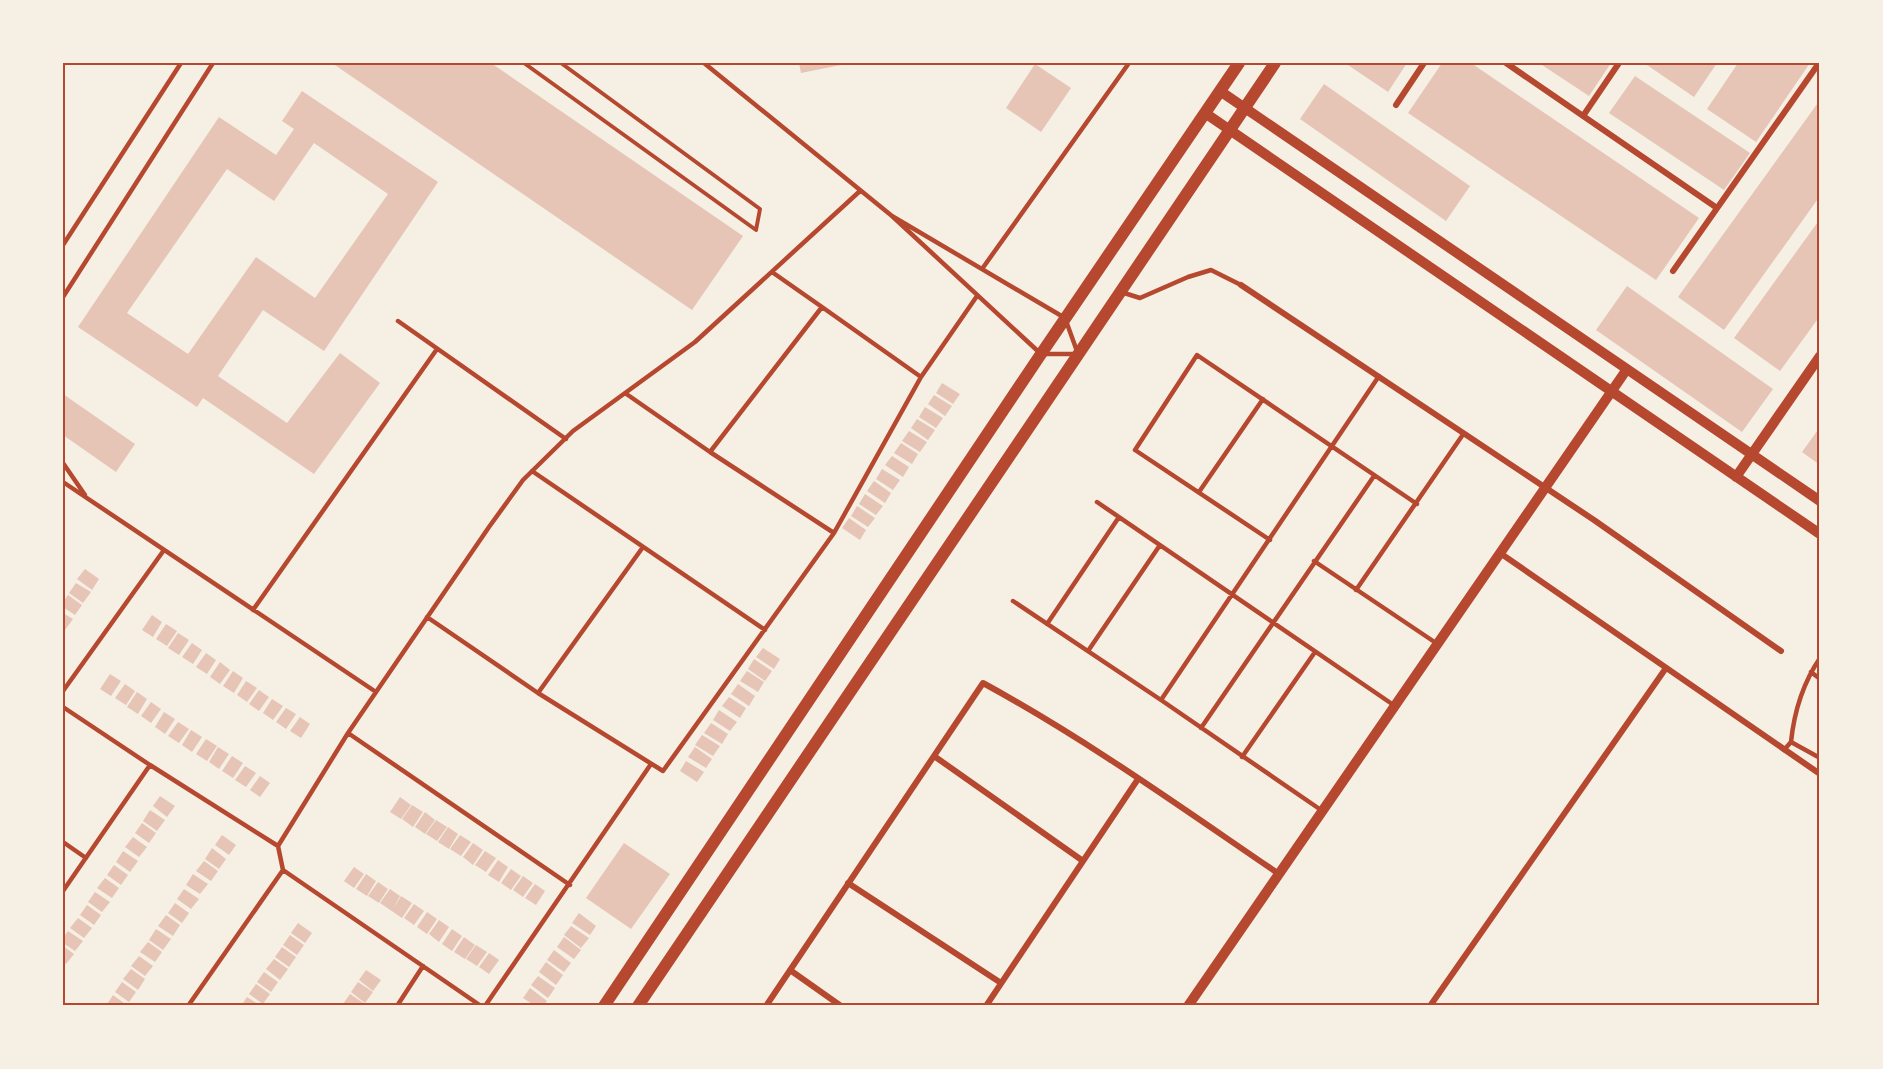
<svg xmlns="http://www.w3.org/2000/svg" width="1883" height="1069" font-family="'Sofia Sans Condensed',sans-serif">
  <rect width="100%" height="100%" fill="#f6efe4"/>
  <path fill="#e6c5b7" fill-rule="evenodd" d="M332,63H491L743,236L692,310Z
    M799,63H846V64L801,73Z
    M1345,63H1407L1388,92Z
    M1442,63H1471L1699,218L1656,280L1408,113Z
    M1539,63H1611L1589,96Z
    M1644,63H1717L1694,97Z
    M1738,63H1810L1756,142L1707,109Z
    M1035,64L1071,88L1041,132L1006,108Z
    M1635,76L1750,153L1724,190L1609,113Z
    M1324,84L1470,186L1446,221L1300,119Z
    M302,91L438,182L324,351L263,310L218,376L287,423L340,353L380,383L314,474L203,398L197,407L78,327L219,117L276,155L294,129L282,121ZM314,143L388,194L315,298L256,257L188,354L127,313L227,169L274,201Z
    M1820,100V196L1724,330L1678,297Z
    M1820,219V316L1780,371L1734,338Z
    M1627,286L1773,389L1742,432L1596,330Z
    M942,383L960,394L953,404L936,393Z
    M63,394L135,444L116,472L63,435Z
    M934,395L952,406L945,416L928,404Z
    M925,407L943,418L936,428L919,417Z
    M917,419L935,430L928,440L911,428Z
    M1820,427V465L1802,452Z
    M909,431L927,442L920,452L902,441Z
    M901,443L918,454L912,464L894,453Z
    M892,456L909,467L903,477L885,465Z
    M882,469L900,480L893,490L876,479Z
    M874,481L891,493L885,503L867,491Z
    M865,494L883,506L876,515L859,504Z
    M857,506L875,518L868,527L851,516Z
    M849,518L866,530L860,540L842,528Z
    M85,569L99,579L92,590L77,579Z
    M76,583L91,592L83,603L69,593Z
    M68,595L82,605L75,615L63,607V602Z
    M63,613L73,619L65,630L63,628Z
    M152,615L162,622L153,637L142,630Z
    M166,624L177,631L167,646L156,639Z
    M178,633L189,640L179,655L168,648Z
    M192,643L202,650L193,664L182,657Z
    M763,648L780,659L774,669L756,657Z
    M206,653L216,660L207,674L196,667Z
    M754,659L772,671L765,681L748,669Z
    M220,662L230,670L220,684L210,677Z
    M233,671L243,678L234,693L223,686Z
    M747,671L764,682L758,692L740,681Z
    M110,674L121,681L111,696L100,689Z
    M246,681L257,688L247,702L237,695Z
    M125,684L135,691L126,705L115,698Z
    M738,684L755,696L749,706L731,694Z
    M259,690L269,697L259,711L249,704Z
    M137,692L147,699L138,714L127,707Z
    M729,697L746,708L740,718L722,706Z
    M272,699L283,706L273,720L263,713Z
    M151,702L161,709L151,723L141,716Z
    M286,708L296,714L286,729L276,722Z
    M719,710L737,722L730,731L713,720Z
    M164,712L175,719L165,734L155,727Z
    M300,717L310,724L301,738L290,731Z
    M178,722L189,729L179,743L168,736Z
    M711,723L728,734L722,744L704,733Z
    M191,730L202,737L192,752L182,745Z
    M702,735L720,746L713,756L695,745Z
    M206,739L217,746L207,761L196,754Z
    M218,747L229,754L219,769L209,762Z
    M695,747L712,759L706,768L688,757Z
    M232,756L243,763L233,778L222,771Z
    M686,761L704,772L697,782L680,771Z
    M245,766L256,773L246,787L235,780Z
    M260,776L270,783L260,797L250,790Z
    M160,796L175,806L167,817L153,806Z
    M400,797L411,805L401,819L390,812Z
    M412,805L423,812L413,827L402,819Z
    M150,810L165,820L157,831L143,821Z
    M425,812L435,820L425,834L415,827Z
    M436,820L447,827L437,841L426,834Z
    M142,823L156,833L149,843L135,833Z
    M448,827L458,834L449,849L438,842Z
    M222,835L236,845L229,855L215,845Z
    M460,835L471,842L461,856L450,849Z
    M133,837L147,847L139,857L125,847Z
    M473,843L483,850L473,865L463,857Z
    M624,843L670,874L631,929L586,898Z
    M212,848L226,859L219,869L205,859Z
    M123,851L138,861L130,872L116,862Z
    M485,851L496,858L486,872L475,865Z
    M498,860L508,867L499,882L488,875Z
    M204,861L218,871L211,881L196,871Z
    M114,865L128,875L121,885L107,875Z
    M354,867L364,874L354,888L344,881Z
    M511,869L521,876L511,890L501,883Z
    M193,874L208,884L200,894L186,885Z
    M366,874L376,881L367,896L356,889Z
    M523,876L533,883L523,897L513,890Z
    M105,878L119,888L112,898L97,888Z
    M378,882L388,889L379,903L368,896Z
    M535,884L545,891L536,905L525,898Z
    M184,889L199,899L191,909L177,899Z
    M390,889L400,896L393,909L401,896L412,903L402,918L380,903Z
    M95,892L110,902L102,912L88,902Z
    M175,903L189,913L182,923L168,913Z
    M414,904L424,911L414,925L404,918Z
    M87,905L101,915L94,925L80,915Z
    M427,912L437,919L427,934L417,927Z
    M579,913L596,926L590,935L572,923Z
    M166,915L180,925L173,936L158,926Z
    M78,918L92,928L84,938L70,928Z
    M439,920L449,927L439,942L429,934Z
    M298,923L312,933L305,943L291,933Z
    M571,926L589,938L581,948L564,935Z
    M156,929L171,939L163,950L149,940Z
    M452,929L462,936L452,951L442,944Z
    M68,931L83,941L75,951L63,943V938Z
    M290,935L304,945L297,955L283,945Z
    M464,937L475,945L465,959L454,952Z
    M564,937L581,950L574,959L557,947Z
    M148,942L162,952L155,962L140,952Z
    M476,945L487,952L477,966L466,959Z
    M63,946L74,954L66,964L63,962Z
    M282,947L296,957L289,967L275,957Z
    M554,950L571,963L564,972L547,960Z
    M489,953L499,960L489,974L479,967Z
    M139,956L153,966L145,976L131,966Z
    M274,959L288,969L280,980L266,969Z
    M546,962L563,975L556,985L539,972Z
    M131,969L145,979L138,990L123,979Z
    M366,970L381,980L373,991L359,980Z
    M264,972L278,982L271,992L257,982Z
    M538,976L555,988L548,998L531,985Z
    M122,982L136,992L129,1002L115,992Z
    M358,982L373,992L365,1003L351,992Z
    M256,984L270,994L263,1004L249,994Z
    M530,988L547,1001L543,1006H535L523,998Z
    M350,994L365,1004L364,1006H346L343,1004Z
    M113,995L128,1006H106Z
    M247,997L261,1006H241Z"/>
  <g fill="none" stroke-linecap="round" stroke-linejoin="round">
    <path stroke="#b5482f" stroke-width="4" d="M524,63L756,230L760,209L561,63"/>
    <path stroke="#b5482f" stroke-width="4.5" d="M704,63L892,216L1041,354H1078L1065,318L892,216
      M63,245L181,63
      M982,269L1129,63
      M1121,292L1140,298L1188,277L1211,270L1241,285
      M63,297L213,63
      M822,307L921,377
      M398,321L566,439
      M625,393L710,452L834,533
      M710,452L822,307L772,272
      M63,463L85,495
      M532,471L765,630
      M63,482L376,692
      M1199,492L1263,399
      M1097,502L1395,706
      M1270,540L1135,450L1197,355L1417,504
      M1314,561L1436,643
      M1356,590L1464,433
      M1013,601L1161,700L1321,810
      M253,610L437,349
      M427,617L538,693L663,771L834,533L921,377L977,296
      M1047,624L1119,517
      M1088,651L1160,545
      M1811,672L1820,679
      M63,691L164,550
      M538,693L643,547
      M1161,700L1379,376
      M63,707L150,765L278,846
      M1201,728L1374,476
      M348,733L570,885
      M1791,742C1794,713 1803,683 1820,658
      M1784,750L1791,742L1820,758
      M1242,757L1315,652
      M63,842L86,858
      M283,870L481,1006
      M63,891L150,765
      M188,1006L283,870L278,846L348,733L489,527L523,480L573,431L695,342L860,191
      M397,1006L423,966
      M485,1006L651,764"/>
    <path stroke="#b5482f" stroke-width="6" d="M1506,63L1717,208
      M1396,105L1424,63
      M1583,116L1619,63
      M1673,271L1819,63
      M1241,285L1594,520L1781,651
      M1500,553L1820,774
      M934,756L1083,861
      M848,883L1001,983
      M790,970L841,1006
      M766,1006L983,683C1086,739 1182,808 1279,874
      M986,1006L1138,779
      M1430,1006L1666,668"/>
    <path stroke="#b5482f" stroke-width="10" d="M1220,91L1820,501
      M1205,113L1820,534
      M1736,477L1820,356
      M1188,1006L1627,369"/>
    <path stroke="#b5482f" stroke-width="12" d="M604,1006L1041,354L1239,63
      M638,1006L1275,63"/>
  </g>
  <rect width="1883" height="1069" fill="none" stroke="#f6efe4" stroke-width="129"/>
  <rect x="64" y="64" width="1754" height="940" fill="none" stroke="#b5482f" stroke-width="2"/>
</svg>
